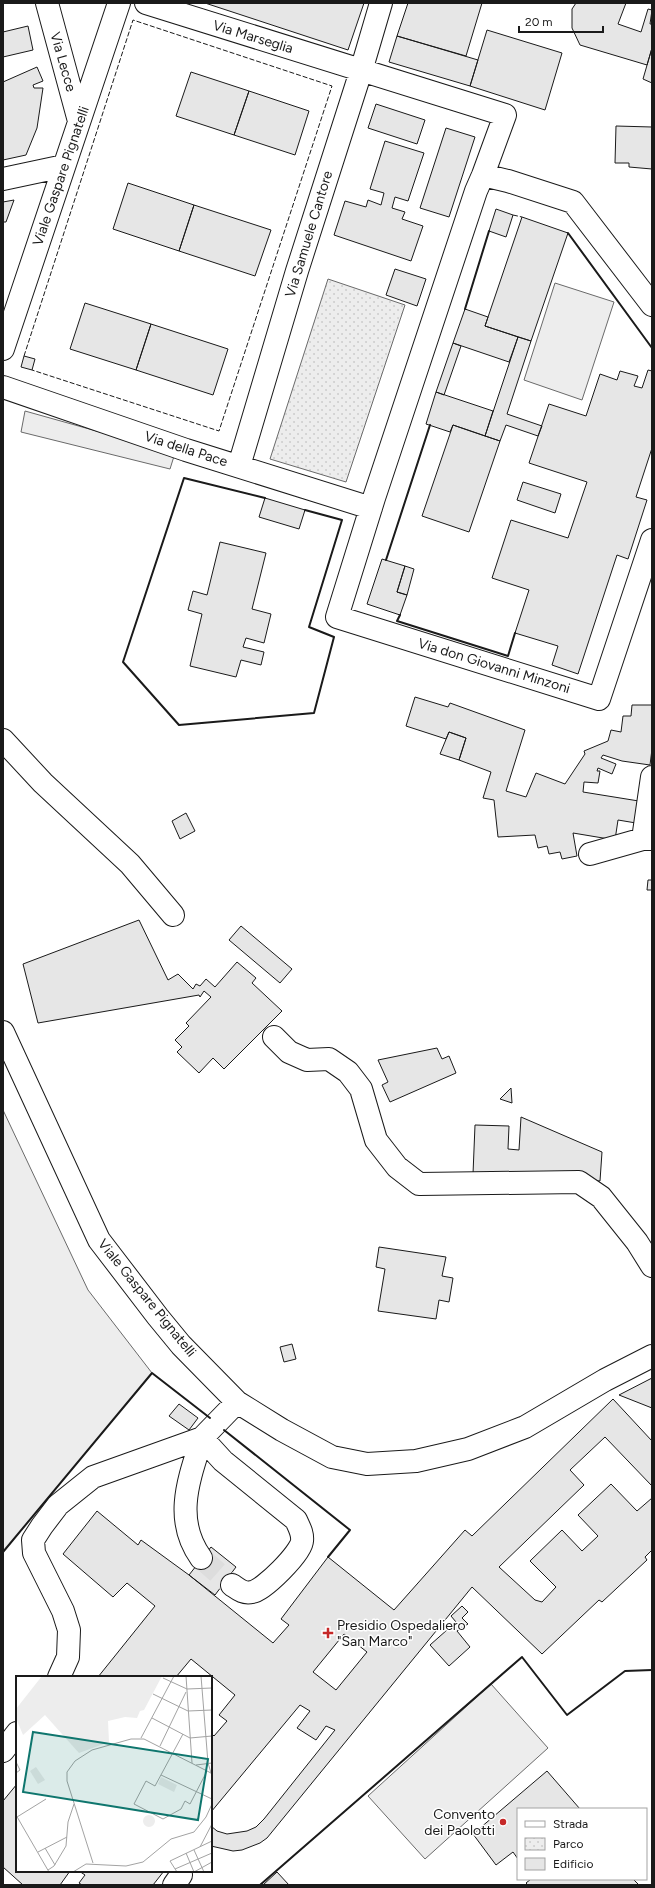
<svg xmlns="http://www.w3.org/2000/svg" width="655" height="1888" font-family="Figtree,sans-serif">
  <defs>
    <pattern id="park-dots" width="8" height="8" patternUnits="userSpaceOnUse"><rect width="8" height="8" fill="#ededed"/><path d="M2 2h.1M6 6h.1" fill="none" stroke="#cbcbcb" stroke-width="1.8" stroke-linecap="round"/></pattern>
  </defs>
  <rect width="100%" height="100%" fill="#fff"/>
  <path fill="#ededed" stroke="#6a6a6a" d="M555,283L614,302L582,400L524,380Z
    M25,411L175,453L170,469L21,432Z
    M3,1110L88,1290L152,1373L3,1552Z
    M491,1684L548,1748L425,1859L368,1796Z"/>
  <path fill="url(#park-dots)" stroke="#6a6a6a" d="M328,279L405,305L346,482L270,459Z"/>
  <path fill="#e6e6e6" stroke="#1a1a1a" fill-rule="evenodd" d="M205,3H364L348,50Z
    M408,3H482L466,56L397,36Z
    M576,3H626L618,24L641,32L648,9L652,10L650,24H652V48L647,65L580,45L572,28V9Z
    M28,26L33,50L3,57V32Z
    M487,30L562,53L545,110L470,86Z
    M397,36L478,60L470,86L389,62Z
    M652,48V83L643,79Z
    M37,67L43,81L33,85L34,88H43L37,128L26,155L3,160V82Z
    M191,72L249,91L234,135L176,116Z
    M249,91L309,111L295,155L234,135Z
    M376,104L425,120L417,144L368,128Z
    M616,126L652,127V169L629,167V163H615Z
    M446,128L475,137L449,217L420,208Z
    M385,141L424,153L408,201L395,197L392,208L405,212L402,219L423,226L411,261L334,235L345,201L366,207L368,200L381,205L384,193L370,189Z
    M128,183L194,205L179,251L113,229Z
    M14,200L6,222H3V202Z
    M194,205L271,230L255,276L179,251Z
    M496,209L513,215L506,237L489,231Z
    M522,217L568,233L531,341L485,326Z
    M395,269L426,279L417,306L386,295Z
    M85,303L151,324L136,370L70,349Z
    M465,309L488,317L485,326L518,337L509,362L453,343Z
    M151,324L228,349L213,395L136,370Z
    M518,337L531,341L507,414L542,426L538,436L506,425L500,441L485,436Z
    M453,343L461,346L444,395L436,392Z
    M24,356L35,359L32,370L21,367Z
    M648,370L652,371V448L636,497L647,500L628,559L617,555L578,674L552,665L558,646L515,633L529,590L492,578L511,520L568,538L587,482L529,463L549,404L586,416L600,374L617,380L620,371L638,376L634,386L642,388Z
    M436,392L493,411L485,436L453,425L450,432L426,424Z
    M453,425L500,441L469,532L422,516Z
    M523,482L561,494L555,513L517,500Z
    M265,498L305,510L299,529L259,517Z
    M220,542L266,553L252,609L271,614L264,643L246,638L243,647L264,652L261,665L241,660L236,677L190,666L202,614L188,610L193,591L207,595Z
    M382,559L405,566L397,592L407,595L400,615L367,604Z
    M405,566L414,569L407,595L397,592Z
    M415,697L448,707L450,703L525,730L506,791L526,797L536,773L565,784L585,754L584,751L608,741L611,730L621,732L623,716H631L632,705H652V749L650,765L622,761L603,755L601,758L616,764L612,774L598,768L597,771H600L598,783L584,782L583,792L645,802L642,824L618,820L615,840L573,833L577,856L562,859L560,852L549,854L547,846L538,848L535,835L498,837L494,800L483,798L491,772L459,760L466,738L449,732L446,739L406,726Z
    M449,732L466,738L459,760L440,754Z
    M186,813L195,831L180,839L172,821Z
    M648,880H652V890H647Z
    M139,920L168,980L178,974L193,989L196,984L200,986L206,979L215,987L237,962L256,978L252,983L282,1011L224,1069L213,1058L199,1073L177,1052L182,1047L175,1040L189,1026L186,1023L211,997L204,991L200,997L199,995L38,1023L23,964Z
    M241,926L292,969L280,983L229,940Z
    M437,1048L442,1059L449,1056L456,1073L390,1102L382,1085L388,1082L378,1060Z
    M511,1088L512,1103L500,1099Z
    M521,1117L602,1152L600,1181L473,1174L475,1125L509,1126L508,1149L519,1150Z
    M379,1247L446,1257L442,1276L453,1278L449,1302L439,1300L436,1319L378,1311L385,1269L376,1267Z
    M292,1344L296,1359L284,1362L280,1347Z
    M652,1378V1408L619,1395Z
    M613,1399L652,1441V1486L605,1437L570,1470L584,1485L499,1567L535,1600L542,1602L556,1587L530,1561L562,1530L582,1551L598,1536L578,1515L611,1484L637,1511L652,1498V1489V1550L645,1557L647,1560L602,1602L599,1600L542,1654L472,1587L267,1838L260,1843L242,1850L233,1851L211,1846V1826L217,1831L227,1834L247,1831L256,1827L264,1819L335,1730L326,1726L316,1740L297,1728L310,1711L300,1705L211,1812V1733L214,1736L227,1721L219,1715L235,1695L191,1659L176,1677H98L155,1606L127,1583L113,1597L63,1554L97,1511L138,1545L141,1540L189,1575L273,1643L289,1625L281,1619L328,1557L394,1610L465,1530L472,1536ZM344,1634L367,1652L336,1690L313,1672Z
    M179,1404L198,1418L189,1430L169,1416Z
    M211,1547L236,1567L215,1595L189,1575Z
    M462,1606L468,1612L462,1618L468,1624L457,1631L470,1647L449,1666L430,1645L456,1622L451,1616Z
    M547,1771L580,1809H518V1859L513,1852L496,1865L473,1834Z
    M17,1784V1871H70L60,1885H23L3,1867V1801Z
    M79,1871H164L153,1885H82L79,1883L85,1875Z
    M277,1872L289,1885H263Z
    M531,1879H633L639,1885H528L526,1883Z"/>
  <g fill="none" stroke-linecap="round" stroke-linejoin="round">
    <path stroke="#ddd" stroke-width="22" stroke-dasharray="22 11" stroke-linecap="butt" d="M201,1558L232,1585"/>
    <defs>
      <path id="minor" d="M47,3L79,121
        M146,3L505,115L483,175L508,181L573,202L652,305
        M483,175L476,191L374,498L337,617L599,699L652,540
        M3,179L64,166
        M3,349L119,3
        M3,387L186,450L371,508
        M239,466L297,271L361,71L381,3
        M3,740L43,783L130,864L173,915
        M643,839L652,777
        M590,854L643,839H652
        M3,1032L99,1240L158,1317L181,1345L237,1402L282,1430L332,1457L367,1464L416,1461L468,1449L525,1427L605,1380L652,1356
        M274,1037L289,1052L307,1060L329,1059L348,1072L361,1089L376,1140L397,1167L419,1184L579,1182L601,1197L637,1242L652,1266
        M202,1438L223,1461L296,1520C299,1527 303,1533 302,1541C302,1552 263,1591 252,1592C243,1594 238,1589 232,1585
        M201,1558C173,1519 189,1479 202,1438
        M59,1677L68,1657L69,1630L63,1611L34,1553L33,1540L42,1526L58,1505L93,1477L202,1438L237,1402
        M3,1751L17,1733
        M174,1885L181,1875"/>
    </defs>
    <use href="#minor" stroke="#1a1a1a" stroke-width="24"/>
    <use href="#minor" stroke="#fff" stroke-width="22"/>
    <path stroke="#1a1a1a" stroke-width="1" stroke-dasharray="5 2" stroke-linecap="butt" d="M513,215L522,217
      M24,356L133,20L332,86L219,431L32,370"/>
    <path stroke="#1a1a1a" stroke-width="2" d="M568,233L652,348
      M465,309L489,231
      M265,498L184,478L123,662L179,725L314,713L334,637L309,627L342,520L305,510
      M386,560L430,425
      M400,615L397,621L508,656L515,633
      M224,1430L350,1530L328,1557
      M3,1552L152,1373L210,1418
      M260,1885L522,1657L567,1715L625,1671L652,1670"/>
  </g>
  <g fill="#c62828" stroke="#fff" stroke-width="1.5">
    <path d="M326 1627h4v4h4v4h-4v4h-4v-4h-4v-4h4z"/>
    <circle cx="503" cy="1822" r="4"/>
  </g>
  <g text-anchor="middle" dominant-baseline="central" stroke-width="3" stroke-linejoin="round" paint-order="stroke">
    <g font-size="14" fill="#1a1a1a" stroke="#fff">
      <text transform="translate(253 37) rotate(17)">Via Marseglia</text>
      <text transform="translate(63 62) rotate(74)">Via Lecce</text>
      <text transform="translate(61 176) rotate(-71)">Viale Gaspare Pignatelli</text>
      <text transform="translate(309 234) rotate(-73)">Via Samuele Cantore</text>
      <text transform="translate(186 449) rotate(18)">Via della Pace</text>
      <text transform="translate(494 666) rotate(17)">Via don Giovanni Minzoni</text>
      <text transform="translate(147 1298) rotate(51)">Viale Gaspare Pignatelli</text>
    </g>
    <g font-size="14" fill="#1a1a1a" stroke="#fff" text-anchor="start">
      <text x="337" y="1625">Presidio Ospedaliero<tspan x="337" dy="16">"San Marco"</tspan></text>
      <text x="495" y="1814" text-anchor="end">Convento<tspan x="495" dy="16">dei Paolotti</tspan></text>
    </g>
  </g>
  <g transform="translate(16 1676)">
    <rect width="196" height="196" fill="#fff"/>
    <path d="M26,0H146L128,34L124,35L121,42L109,41L92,45L93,66L63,77L29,39L7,59L0,42V33ZM20,91L29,104L22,108L14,95ZM127 145a6 6 0 1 1 12 0a6 6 0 1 1-12 0Z" fill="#ededed"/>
    <path d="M145,101L161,109L158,116L142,108Z" fill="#ededed"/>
    <path fill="none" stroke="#a3a3a3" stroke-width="1" d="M170,0L176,87M185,0L192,87L196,100M147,2L171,13L196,12M137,18L172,35L196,34M136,42L174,62L196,60M167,58L139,110L130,105L118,128L147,143L165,133L169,125L174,128L191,95M125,62L158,0M144,70L170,16M0,86L4,94L0,97M180,89L196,87M145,99L196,123M0,139L33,196M1,141L30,123M184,171L196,148M29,172L39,189M178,174L188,196M22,176L51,161M170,177L178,196M77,187L51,105V96L59,85L76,74L115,63H128L195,97M159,193L196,177M32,194L38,190L50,170L52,146L58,128M57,196L70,188L110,190L127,186L155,163L178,156L190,141L196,128M161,196L154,185L196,165M178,196L196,186"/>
    <path fill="#0f766e" fill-opacity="0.15" stroke="#0f766e" stroke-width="2" d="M17,56L192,83L182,144L7,116Z"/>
    <rect width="196" height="196" fill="none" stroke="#1a1a1a" stroke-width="2"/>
  </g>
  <rect width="655" height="1888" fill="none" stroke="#1a1a1a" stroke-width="8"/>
  <rect x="517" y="1808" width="130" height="72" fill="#ffffff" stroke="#a3a3a3"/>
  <rect x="525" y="1821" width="20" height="6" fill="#ffffff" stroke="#a3a3a3"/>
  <text x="553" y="1828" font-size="12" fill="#1a1a1a">Strada</text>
  <rect x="525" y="1838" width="20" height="12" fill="url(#park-dots)" stroke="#a3a3a3"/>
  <text x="553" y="1848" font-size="12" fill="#1a1a1a">Parco</text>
  <rect x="525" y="1858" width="20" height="12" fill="#e6e6e6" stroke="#a3a3a3"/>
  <text x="553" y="1868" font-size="12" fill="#1a1a1a">Edificio</text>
  <path d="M519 26v6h84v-6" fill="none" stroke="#1a1a1a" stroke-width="2"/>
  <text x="525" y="26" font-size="12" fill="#1a1a1a" stroke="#ffffff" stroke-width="3" paint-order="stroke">20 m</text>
</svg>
